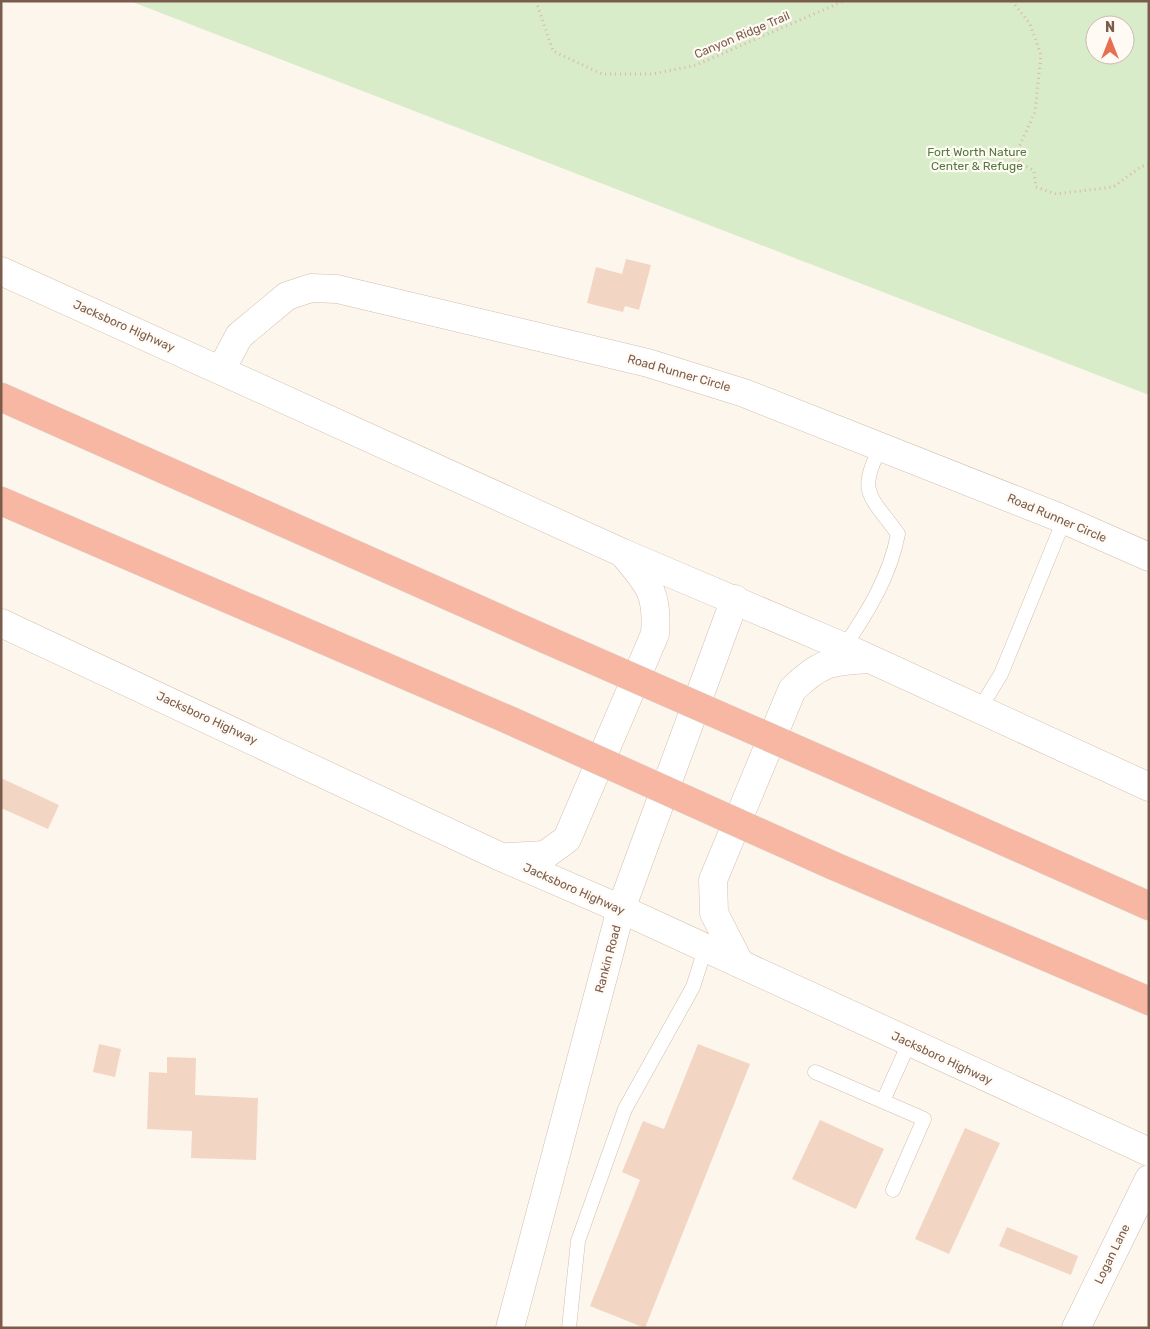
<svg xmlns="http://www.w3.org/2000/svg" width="1150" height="1329" font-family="Rubik,sans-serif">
  <rect width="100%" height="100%" fill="#fdf6ec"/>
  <path fill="#d8ecc9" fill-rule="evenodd" d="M130,1H1149V395ZM1095,25H1125V55H1095Z"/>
  <path fill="#f3d5c3" d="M626,259L651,265L639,310L625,306L623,312L587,303L596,267L622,274Z
    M1,778L59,805L48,829L1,808Z
    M99,1044L121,1049L115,1077L93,1072Z
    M698,1044L750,1064L645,1328L590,1306L640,1180L622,1172L643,1121L664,1129Z
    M167,1057L196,1058L195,1095L258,1098L256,1160L191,1158L192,1131L147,1129L149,1072L167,1073Z
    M820,1120L884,1149L856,1209L792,1179Z
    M965,1128L1000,1143L949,1254L915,1239Z
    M1007,1227L1078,1256L1071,1275L999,1246Z"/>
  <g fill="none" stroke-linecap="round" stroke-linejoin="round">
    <defs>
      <path id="lane" d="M844,647C868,612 890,576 898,534C871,496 856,493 881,447
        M979,710L1001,674L1064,520
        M815,1072L924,1119L893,1190
        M883,1101L909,1043
        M569,1328L578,1241L625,1109L693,987L705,949"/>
      <path id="street" d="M221,370L239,336L287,296L311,288L337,289L648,363L744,393L1058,517L1149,557
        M510,1328L621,909L735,599
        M1076,1328L1149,1179"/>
      <path id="secondary" d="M1,271L623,553L844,647L1149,787
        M1,623L501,857L621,909L1149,1152
        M508,857L545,855L567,839L655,634C658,595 650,585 626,557
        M740,964L714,913L713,880L792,690C819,663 830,661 868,659"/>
      <path id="highway" d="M1,397L545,639
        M1,501L509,720
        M862,778L1149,906
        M834,866L1149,1001"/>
    </defs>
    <use href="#lane" stroke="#d1beb0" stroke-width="15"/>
    <use href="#street" stroke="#d1beb0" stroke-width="29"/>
    <use href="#secondary" stroke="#d6c0b0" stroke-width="29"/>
    <use href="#highway" stroke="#dad1cd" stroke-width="29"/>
    <path stroke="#d9b8a5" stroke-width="3" stroke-dasharray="1 4" stroke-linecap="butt" d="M536,1L553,51L602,74H653L696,65L844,1
      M1012,1L1030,24L1041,55L1035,112L1014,158L1034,171L1036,187L1056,194L1113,187L1142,166L1149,165"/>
    <use href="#lane" stroke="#fff" stroke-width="14"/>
    <use href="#street" stroke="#fff" stroke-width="28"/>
    <use href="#secondary" stroke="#fff" stroke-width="28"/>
    <use href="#highway" stroke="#f7b7a3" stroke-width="28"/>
    <defs>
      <path id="highway-bridge" d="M545,639L862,778
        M509,720L834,866"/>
    </defs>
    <use href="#highway-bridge" stroke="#dad1cd" stroke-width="29" stroke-linecap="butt"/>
    <use href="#highway-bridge" stroke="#f7b7a3" stroke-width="28"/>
  </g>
  <g text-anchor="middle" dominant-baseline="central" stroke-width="4.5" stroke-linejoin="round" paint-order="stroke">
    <g font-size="12" fill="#7a5c4d" stroke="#fffaf3">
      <text transform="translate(742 35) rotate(-23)">Canyon Ridge Trail</text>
      <text transform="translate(124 326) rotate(24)">Jacksboro Highway</text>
      <text transform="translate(679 373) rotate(16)">Road Runner Circle</text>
      <text transform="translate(1057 518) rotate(23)">Road Runner Circle</text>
      <text transform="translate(207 718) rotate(25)">Jacksboro Highway</text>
      <text transform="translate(574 889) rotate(24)">Jacksboro Highway</text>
      <text transform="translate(608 959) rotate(-75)">Rankin Road</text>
      <text transform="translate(942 1058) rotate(25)">Jacksboro Highway</text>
      <text transform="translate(1112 1254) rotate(-64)">Logan Lane</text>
    </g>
    <g font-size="12" fill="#537a41" stroke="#fffaf3">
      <text x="977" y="152">Fort Worth Nature<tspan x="977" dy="14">Center &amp; Refuge</tspan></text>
    </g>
  </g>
  <rect width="1150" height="1329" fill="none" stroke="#7a5c4d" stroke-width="5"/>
  <g transform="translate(1110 40)"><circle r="24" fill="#fffaf3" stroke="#cabbb1"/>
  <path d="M0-4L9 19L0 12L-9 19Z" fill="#e76f51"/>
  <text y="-8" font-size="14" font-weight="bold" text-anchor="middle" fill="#7a5c4d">N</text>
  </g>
</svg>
